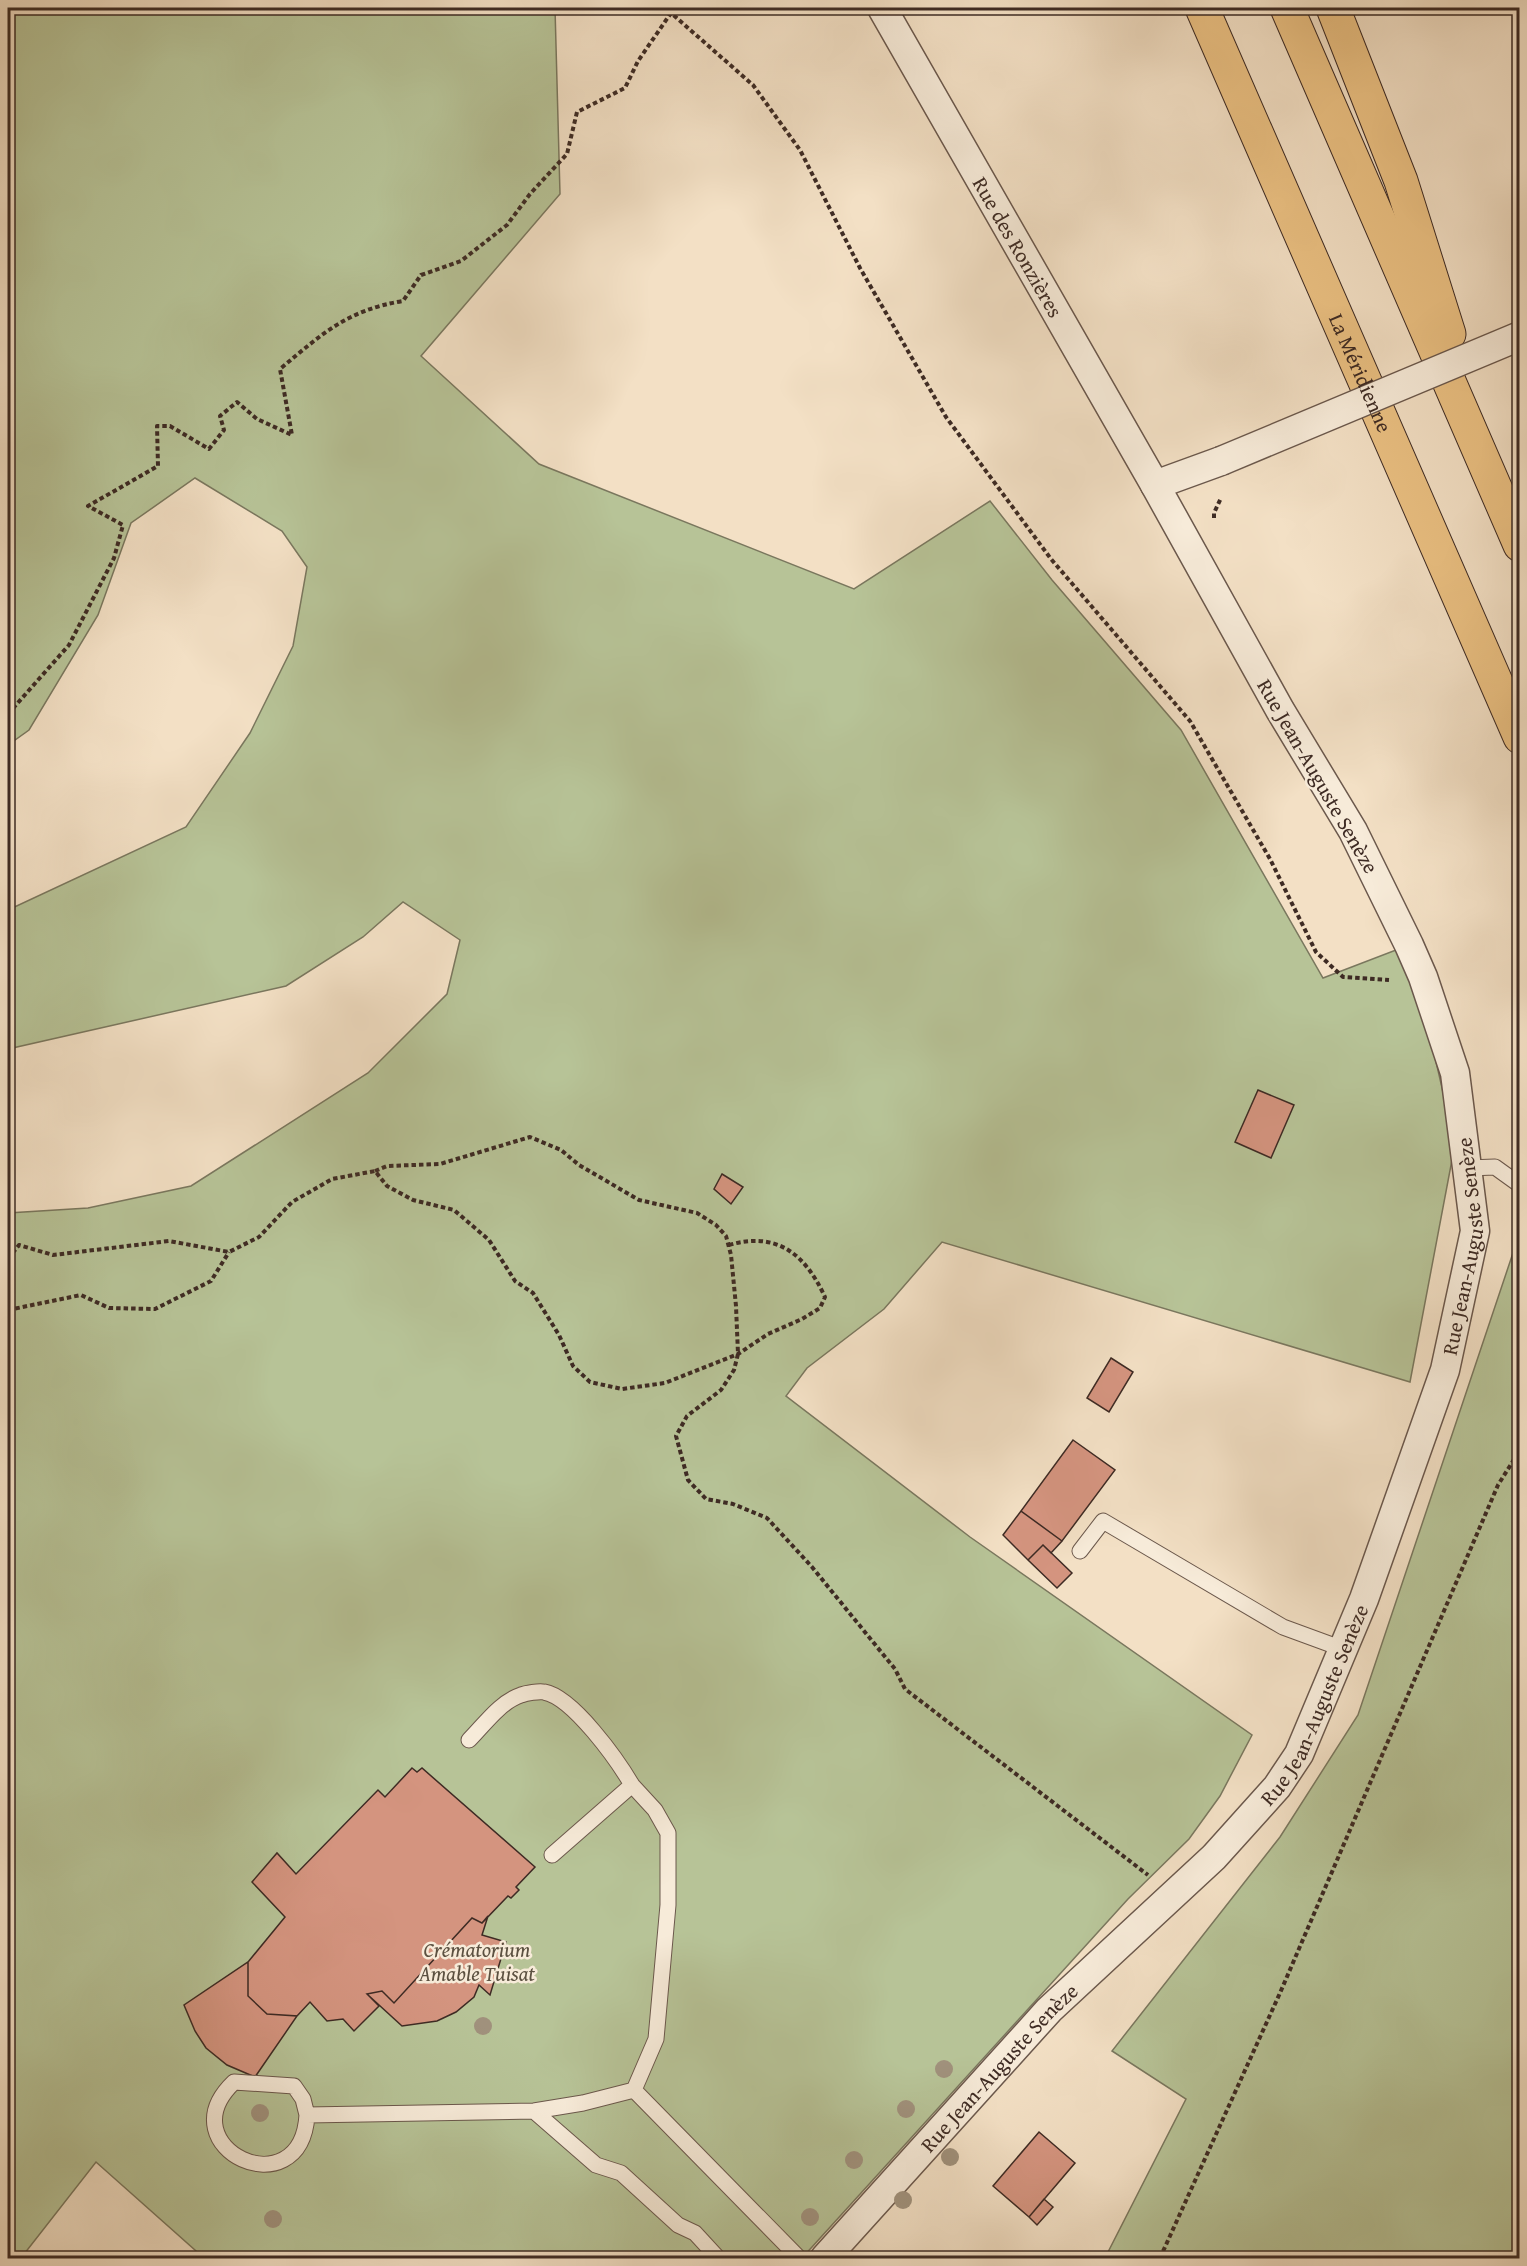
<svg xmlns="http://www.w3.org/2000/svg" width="1527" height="2266" font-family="'Gentium Book Plus',serif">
  <rect width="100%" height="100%" fill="#f3e0c5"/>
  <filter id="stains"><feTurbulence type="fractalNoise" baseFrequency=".00333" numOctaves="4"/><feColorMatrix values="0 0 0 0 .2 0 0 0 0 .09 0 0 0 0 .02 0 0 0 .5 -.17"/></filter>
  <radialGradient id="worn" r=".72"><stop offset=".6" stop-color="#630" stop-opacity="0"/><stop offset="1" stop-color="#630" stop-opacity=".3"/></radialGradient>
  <path fill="#b7c397" stroke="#7a775e" stroke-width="1.5" d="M8,8H555L560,194L421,356L539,464L854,589L990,501L1052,580L1181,730L1323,978L1409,945L1455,1144L1410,1382L942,1242L884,1309L807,1368L786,1396L970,1537L1252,1735L1220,1796L1189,1839L1128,1899L802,2258H204L96,2162L21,2258H8V1213L88,1208L191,1186L368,1073L447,994L460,940L403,902L363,937L286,986L8,1049V910L186,827L250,733L293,646L307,567L282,531L195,478L131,523L98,615L29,730L8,745Z
    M1519,1235V2258H1105L1186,2099L1112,2051L1280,1837L1358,1715Z"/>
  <path fill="#d4947f" stroke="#3e2b24" stroke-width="1.5" d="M1258,1090L1294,1105L1271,1158L1235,1142Z
    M722,1174L743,1187L731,1204L714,1189Z
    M1111,1358L1133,1372L1109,1412L1087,1398Z
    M1073,1440L1115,1470L1062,1541L1021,1511Z
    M1021,1511L1062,1541L1051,1553L1043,1545L1028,1560L1003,1535Z
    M1043,1545L1072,1573L1057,1588L1028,1560Z
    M412,1768L417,1772L422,1768L535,1867L516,1887L519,1890L511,1898L508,1896L482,1923L472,1918L394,2003L382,1991L367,1994L379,2006L354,2031L343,2019L327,2021L310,2002L297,2016L267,2014L248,1996V1962L285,1917L252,1882L277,1853L296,1874L378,1790L385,1797Z
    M488,1916L482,1935L506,1942L490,1995L479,1985L474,1997L456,2012L437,2021L402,2026L367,1994L382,1991L394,2003L472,1918L482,1923Z
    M248,1962V1996L267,2014L297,2016L255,2077L227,2065L206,2048L195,2031L184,2005Z
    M1039,2132L1075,2163L1029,2217L993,2186Z
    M1044,2199L1053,2207L1037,2225L1029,2217Z"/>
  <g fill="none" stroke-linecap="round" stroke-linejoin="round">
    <defs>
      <path id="service" d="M1468,1168L1495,1167L1520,1185
        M1080,1551L1103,1521L1283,1627L1343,1649
        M469,1740C484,1725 500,1702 521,1695C526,1693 539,1691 544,1692C573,1697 618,1761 632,1785
        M552,1855L632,1785L655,1810L668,1833V1905L656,2039L634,2090L799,2258
        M534,2111L596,2165L621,2173L678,2225L695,2233L718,2258
        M307,2115C301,2211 165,2148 234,2082L294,2086L303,2099L307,2115L534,2111L583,2103L634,2090"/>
      <g id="minor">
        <path d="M1155,485L1221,461"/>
        <path id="s1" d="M825,2258L1049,2010L1214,1857L1277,1787L1299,1754L1364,1599L1445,1370L1475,1231L1455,1073L1423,977L1409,945L1353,831L1280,710L1155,485L882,8"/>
      </g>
      <g id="motorway">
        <path id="s2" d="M1202,8L1520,737"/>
        <path d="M1287,8L1520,545"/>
        <path d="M1333,8L1401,181L1449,334"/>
      </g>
    </defs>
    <use href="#service" stroke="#6b584c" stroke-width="17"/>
    <use href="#minor" stroke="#6b584c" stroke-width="31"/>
    <use href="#motorway" stroke="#3e2b24" stroke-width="35"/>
    <path stroke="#3e2b24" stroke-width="4" stroke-dasharray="4.5 3" stroke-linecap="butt" d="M1214,518V513L1221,498
      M8,714L69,645L114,558L123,525L88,506L158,466L157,426H170L209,449L224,430L220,416L237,402L257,419L292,435L280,369C322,334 347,310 403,301L421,275L461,261L507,225L530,194L567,154L577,112L625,88L638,61L671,13L753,85L800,150L860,268L946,417L1051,559L1190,721L1270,859L1316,952L1343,977L1389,980
      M375,1171L387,1166L440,1164L530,1137L561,1150L579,1165L639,1200L697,1213L716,1225L726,1236L731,1255L736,1306L738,1354L734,1370L721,1390L687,1416L676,1436L688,1480L706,1499L733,1504L767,1518L812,1567L895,1669L905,1689L1148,1875
      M8,1259L19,1245L53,1255L169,1241L229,1252L259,1237L292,1202L332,1179L375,1171L387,1186L413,1200L454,1210L489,1240L515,1281L533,1293L559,1335L573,1366L590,1382L622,1389L665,1383L738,1354L768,1334L802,1319L820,1308L825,1297C805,1254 777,1231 729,1245
      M8,1310L81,1295L109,1308L155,1309L211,1281L229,1252
      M1160,2258L1280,1993L1498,1485L1520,1450"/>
    <use href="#service" stroke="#f7ebd9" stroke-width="15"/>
    <use href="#minor" stroke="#f7ebd9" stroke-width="28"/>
    <use href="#motorway" stroke="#eac082" stroke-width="33"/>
    <defs>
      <path id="minor-bridge" d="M1221,461L1520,336"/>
    </defs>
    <use href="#minor-bridge" stroke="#6b584c" stroke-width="31" stroke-linecap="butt"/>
    <use href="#minor-bridge" stroke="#f7ebd9" stroke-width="28"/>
  </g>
  <g fill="#a0917c">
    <circle cx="483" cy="2026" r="9"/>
    <circle cx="944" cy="2069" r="9"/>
    <circle cx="906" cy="2109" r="9"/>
    <circle cx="260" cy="2113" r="9"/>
    <circle cx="950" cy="2157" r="9"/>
    <circle cx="854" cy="2160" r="9"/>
    <circle cx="903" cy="2200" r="9"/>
    <circle cx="810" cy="2217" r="9"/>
    <circle cx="273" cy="2219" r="9"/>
  </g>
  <g text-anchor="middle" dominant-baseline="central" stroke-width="5" stroke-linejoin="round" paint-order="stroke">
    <g font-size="21" fill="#3e2b24" stroke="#f7ebd9">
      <text transform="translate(1018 247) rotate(60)">Rue des Ronzières</text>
      <text stroke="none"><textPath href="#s2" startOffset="398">La Méridienne</textPath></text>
      <text transform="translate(1318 776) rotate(60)">Rue Jean-Auguste Senèze</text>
      <text stroke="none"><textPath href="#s1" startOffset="1230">Rue Jean-Auguste Senèze</textPath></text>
      <text stroke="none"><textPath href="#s1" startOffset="744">Rue Jean-Auguste Senèze</textPath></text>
      <text stroke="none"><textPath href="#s1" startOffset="258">Rue Jean-Auguste Senèze</textPath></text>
    </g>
    <g font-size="21" font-style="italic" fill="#5c5141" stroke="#f7ebd9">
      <text x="477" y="1949">Crématorium<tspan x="477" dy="24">Amable Tuisat</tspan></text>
    </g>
  </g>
  <rect width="1527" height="2266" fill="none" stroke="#f3e0c5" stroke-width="30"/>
  <rect x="9" y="9" width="1509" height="2248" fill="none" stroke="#3e2b24" stroke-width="3"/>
  <rect x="15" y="15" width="1497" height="2236" fill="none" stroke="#3e2b24" stroke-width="1.5"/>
  <rect width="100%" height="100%" filter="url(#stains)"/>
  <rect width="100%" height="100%" fill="url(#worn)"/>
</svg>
